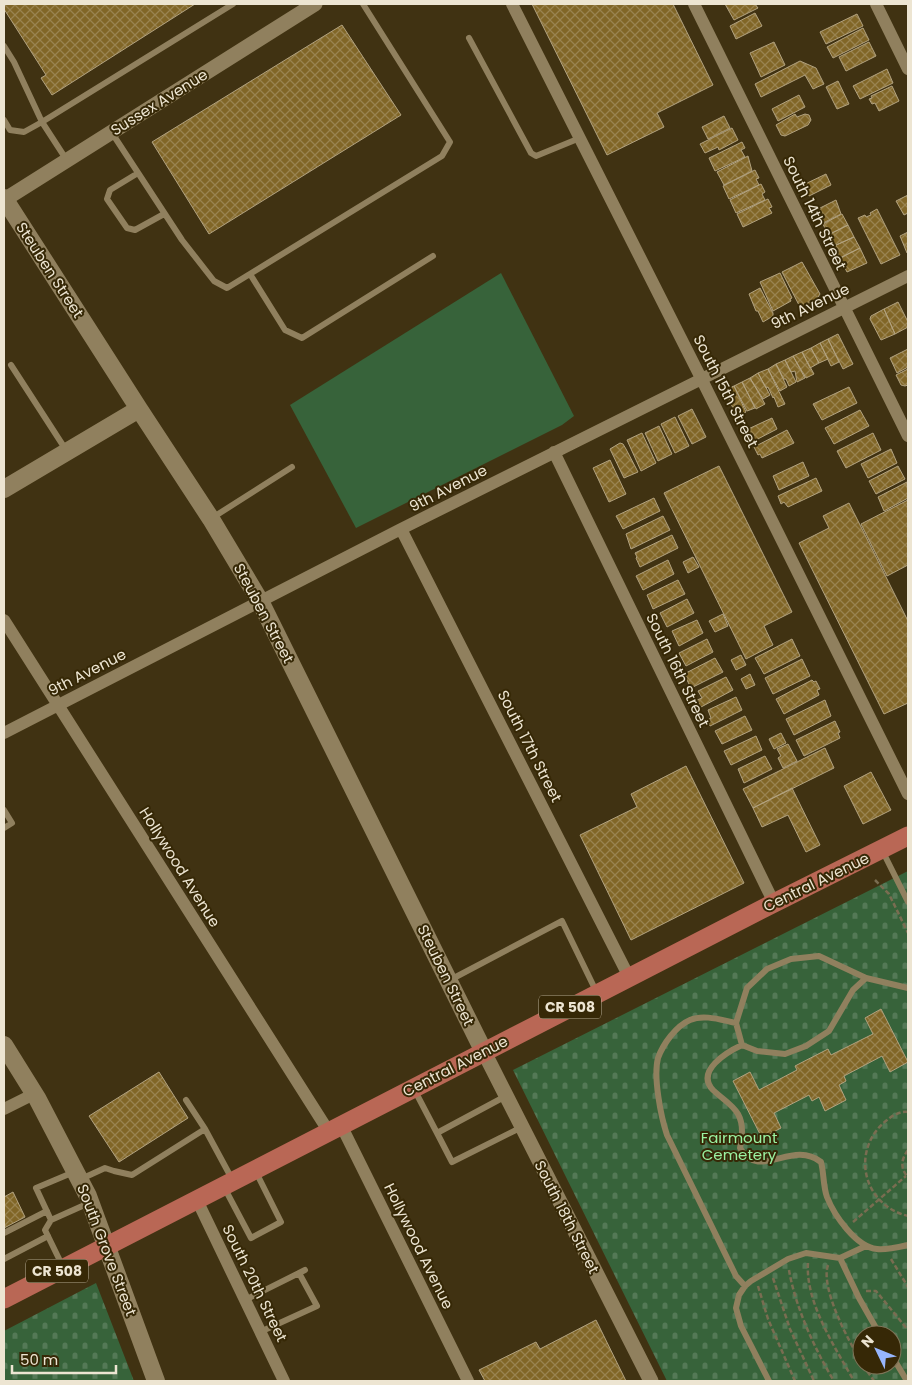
<svg xmlns="http://www.w3.org/2000/svg" width="912" height="1385" font-family="Poppins,sans-serif">
  <defs>
    <pattern id="cemetery-stones" width="16" height="16" patternUnits="userSpaceOnUse" patternTransform="scale(1.25)"><rect width="16" height="16" fill="#37633a"/><path d="M2 7V4a2 2 0 0 1 4 0v3zM10 15v-3a2 2 0 0 1 4 0v3z" fill="#547956"/></pattern>
    <pattern id="building-cross-hatch" width="8" height="8" patternUnits="userSpaceOnUse" patternTransform="scale(1.25)"><rect width="8" height="8" fill="#816627"/><path d="M0 0l8 8M0 8l8-8" fill="none" stroke="#998350"/></pattern>
  </defs>
  <rect width="100%" height="100%" fill="#403212"/>
  <path fill="#37633a" d="M501,273L574,416L562,425L356,528L290,405Z"/>
  <path fill="url(#cemetery-stones)" fill-rule="evenodd" d="M908,871V1381H667L513,1070ZM862,1335H892V1365H862Z
    M96,1283L134,1381H4V1331Z"/>
  <path fill="url(#building-cross-hatch)" stroke="#b2a27f" d="M5,4H195L52,95L41,78L46,75L4,9Z
    M532,4H673L713,85L657,113L664,127L607,155Z
    M725,4H755L758,8L734,20Z
    M755,13L762,26L736,39L730,26Z
    M857,14L863,26L826,44L820,32Z
    M342,25L401,115L209,234L152,142Z
    M863,28L869,40L833,58L827,47Z
    M774,42L785,65L761,77L750,53Z
    M869,42L876,56L846,71L839,57Z
    M800,61L816,68L824,84L813,89L805,75L761,97L755,84Z
    M887,69L893,83L860,99L853,86Z
    M838,81L849,104L837,109L826,87Z
    M892,86L899,101L879,111L875,103L872,104L869,99L872,98L871,96Z
    M799,95L805,107L778,121L772,109Z
    M795,114L797,117L805,114L809,115L811,120L808,125L785,136L781,135L776,125Z
    M724,116L730,128L708,139L702,127Z
    M732,128L738,140L719,150L718,147L705,153L700,144Z
    M742,142L745,148L741,150L745,157L715,171L709,158Z
    M748,156L752,171L724,185L717,172Z
    M755,170L759,178L756,179L759,185L729,199L723,186Z
    M826,174L831,185L809,196L803,185Z
    M761,184L765,192L762,194L765,200L736,213L730,200Z
    M908,195V213L904,215L896,201Z
    M768,199L772,207L769,208L772,213L743,227L737,214Z
    M836,200L841,214L823,223L816,210Z
    M877,209L900,255L881,264L858,218L865,215L866,217L871,215L870,213Z
    M842,214L848,225L828,235L823,224Z
    M848,225L854,237L834,246L828,235Z
    M908,232V252L907,253L900,236Z
    M854,237L860,248L840,258L834,246Z
    M860,248L867,263L847,272L840,258Z
    M802,262L820,294L816,300L800,307L782,272Z
    M780,273L792,298L790,299L791,301L773,311L760,282Z
    M760,288L773,313V316L763,322L758,311H756L749,294Z
    M898,302L908,322V327L895,334L884,309Z
    M884,309L895,334L881,340L870,319L871,316Z
    M838,334L853,364L843,369L828,339Z
    M828,339L839,362L831,366L820,343Z
    M820,343L828,359L819,363L811,348Z
    M811,348L819,363L810,368L802,352Z
    M908,349V367L897,373L890,358Z
    M802,352L814,374L806,378L793,356Z
    M793,356L805,378L797,382L795,371L791,372L785,360Z
    M785,360L796,382L789,386L786,379H784L776,364Z
    M776,364L787,387L780,391L768,369Z
    M768,369L785,404L778,407L774,397L773,398L768,387L766,388L758,373Z
    M908,369V385L905,386L901,385L896,375Z
    M758,373L770,395L763,399L750,378Z
    M750,378L765,404L756,409L742,382Z
    M742,382L755,408L747,411L734,386Z
    M734,386L746,412L740,415L738,411L735,412L724,390Z
    M849,387L857,403L822,420L813,404Z
    M692,409L706,437L692,444L678,416Z
    M860,410L869,426L834,444L825,428Z
    M675,417L689,446L675,453L661,424Z
    M772,418L777,429L752,442L746,430Z
    M659,426L672,454L658,461L645,433Z
    M787,430L794,443L762,458L760,454L758,455L754,447Z
    M642,433L656,463L641,471L627,440Z
    M873,433L881,450L846,468L837,451Z
    M620,443L623,444L626,449L638,472L624,478L610,449Z
    M891,449L897,463L868,478L861,464Z
    M610,460L626,494L609,502L593,468Z
    M803,462L809,476L779,490L773,476Z
    M719,466L792,612L764,626L773,645L746,659L664,493Z
    M898,466L905,479L876,494L869,481Z
    M816,478L822,491L788,507L784,502L781,504L778,496Z
    M907,482L908,498L884,511L878,497Z
    M654,498L660,511L623,529L616,516Z
    M908,500V565L887,576L861,524Z
    M849,503L908,621V703L884,714L799,543L829,528L823,516Z
    M663,516L670,530L631,549L626,534Z
    M672,535L678,548L640,567L636,558L637,557L635,553Z
    M693,557L699,567L688,573L683,562Z
    M668,560L674,574L643,590L636,576Z
    M678,580L685,594L653,609L647,595Z
    M687,599L694,613L667,627L660,613Z
    M723,614L728,626L715,632L709,621Z
    M697,620L703,633L679,646L672,631Z
    M707,639L713,652L686,666L679,653Z
    M792,639L800,656L764,674L755,658Z
    M741,655L746,665L736,670L731,660Z
    M715,658L723,672L691,688L684,674Z
    M802,659L810,676L773,694L765,678Z
    M750,674L755,685L746,689L741,679Z
    M726,677L733,690L701,707L697,700L702,698L698,691Z
    M812,680L814,682L816,681L820,689L817,690L819,695L784,714L776,699Z
    M736,697L742,710L710,726L707,720L711,718L708,710Z
    M825,700L831,716L794,735L786,719Z
    M745,716L752,730L722,744L715,731Z
    M835,721L840,732L838,733L840,738L804,756L796,740Z
    M781,733L786,743L774,749L769,739Z
    M756,736L762,750L731,765L724,751Z
    M788,744L797,761L783,768L778,758L781,756L777,749Z
    M825,748L834,768L753,808L743,789Z
    M765,756L772,769L744,783L738,769Z
    M686,766L744,883L631,940L580,835L637,807L631,794Z
    M871,772L891,810L863,824L844,786Z
    M792,788L820,845L806,852L788,815L762,827L753,808Z
    M881,1009L908,1062L890,1072L882,1056L844,1076L846,1081L839,1085L846,1100L825,1111L819,1097L812,1101L809,1095L774,1113L781,1128L762,1138L733,1081L750,1072L759,1090L797,1070L795,1066L828,1049L831,1055L873,1034L865,1018Z
    M159,1072L188,1118L119,1162L89,1116Z
    M13,1192L25,1217L4,1228V1197Z
    M596,1320L626,1381H485L479,1370L536,1342L540,1349Z"/>
  <g fill="none" stroke-linecap="round" stroke-linejoin="round">
    <path stroke="#796d51" stroke-width="2.5" stroke-dasharray="5 2.5" stroke-linecap="butt" d="M875,880L889,894L908,933
      M908,1112C901,1111 893,1115 887,1120C850,1149 862,1205 908,1216
      M908,1150C901,1159 900,1169 908,1177
      M853,1222L906,1176
      M891,1259L908,1287
      M808,1263C805,1302 836,1349 854,1381
      M828,1265C820,1288 849,1342 862,1363
      M789,1270C795,1306 815,1350 834,1381
      M773,1278L790,1329L814,1381
      M758,1286L768,1319L795,1381
      M866,1291H876L908,1330
      M863,1365L874,1381"/>
    <path stroke="#90805e" stroke-width="6" d="M469,38L531,153L536,156L580,138
      M4,46L14,62L42,122L24,132L10,130L4,120
      M112,133L182,240L214,281L227,288L442,156L450,142L363,4
      M66,159L42,122L233,4
      M138,173L110,190L107,199L127,228L135,230L164,214
      M250,274L285,330L302,338L433,256
      M11,365L66,450
      M212,518L292,467
      M4,810L12,823L4,828
      M883,852L908,902
      M866,978L853,990L829,1031L806,1046L785,1054L757,1051L742,1045C727,1052 695,1071 713,1090C721,1098 732,1104 738,1114C744,1125 742,1137 740,1148C760,1182 791,1139 821,1162C824,1173 823,1186 827,1197C834,1215 856,1247 877,1249C886,1250 899,1247 908,1245
      M450,980L562,921L596,991
      M736,1023C721,1020 704,1014 690,1020C676,1026 663,1044 658,1058C653,1077 661,1117 667,1135L736,1276L745,1286
      M742,1045L736,1023L747,988L767,969L791,959L819,956L866,978L908,988
      M414,1089L437,1133L506,1096
      M186,1100L205,1129
      M437,1133L452,1162L522,1127
      M81,1179L105,1168L114,1171L132,1175L205,1129L232,1179
      M224,1187L251,1238L281,1222L256,1172
      M51,1220L36,1188L74,1172
      M4,1233L47,1211
      M840,1258L859,1298L880,1335
      M4,1259L48,1236
      M63,1267L45,1230L51,1220L89,1203
      M245,1300L305,1270
      M260,1332L317,1306L299,1273
      M892,1356L907,1381
      M769,1381L741,1326L736,1308L739,1295L745,1286L751,1281L788,1259L806,1253L840,1258L866,1246"/>
    <path stroke="#90805e" stroke-width="12" d="M512,4L701,378L908,794
      M694,4L908,436
      M876,4L908,69
      M554,452L774,903
      M401,529L629,977
      M4,620L329,1132
      M4,733L401,529L908,276
      M4,1109L34,1094
      M341,1125L468,1381
      M197,1200L284,1381"/>
    <path stroke="#90805e" stroke-width="15" d="M4,200L315,4
      M484,1052L651,1381"/>
    <path stroke="#90805e" stroke-width="18" d="M4,198L139,409L211,519L260,601L484,1052
      M4,489L139,409
      M4,1045L37,1098L88,1196L156,1381"/>
    <path stroke="#b96755" stroke-width="19" d="M4,1299L774,903L908,836"/>
  </g>
  <g text-anchor="middle" dominant-baseline="central" stroke-width="4" stroke-linejoin="round" paint-order="stroke">
    <g fill="#362806" stroke="#b6ac95" stroke-width="1">
      <rect x="539" y="995.5" width="62" height="23" rx="4"/>
      <rect x="26" y="1259.5" width="62" height="23" rx="4"/>
    </g>
    <g font-size="14" font-weight="bold" fill="#ede5d2">
      <text x="570" y="1007">CR 508</text>
      <text x="57" y="1271">CR 508</text>
    </g>
    <g font-size="15" fill="#ede5d2" stroke="#362806">
      <text transform="translate(159 102) rotate(-32)">Sussex Avenue</text>
      <text transform="translate(815 213) rotate(64)">South 14th Street</text>
      <text transform="translate(50 270) rotate(57)">Steuben Street</text>
      <text transform="translate(810 306) rotate(-26)">9th Avenue</text>
      <text transform="translate(726 391) rotate(63)">South 15th Street</text>
      <text transform="translate(448 488) rotate(-27)">9th Avenue</text>
      <text transform="translate(264 613) rotate(62)">Steuben Street</text>
      <text transform="translate(678 670) rotate(64)">South 16th Street</text>
      <text transform="translate(87 672) rotate(-27)">9th Avenue</text>
      <text transform="translate(530 746) rotate(63)">South 17th Street</text>
      <text transform="translate(180 867) rotate(58)">Hollywood Avenue</text>
      <text transform="translate(816 882) rotate(-26)">Central Avenue</text>
      <text transform="translate(446 975) rotate(64)">Steuben Street</text>
      <text transform="translate(455 1066) rotate(-27)">Central Avenue</text>
      <text transform="translate(567 1217) rotate(63)">South 18th Street</text>
      <text transform="translate(419 1246) rotate(64)">Hollywood Avenue</text>
      <text transform="translate(107 1250) rotate(69)">South Grove Street</text>
      <text transform="translate(255 1283) rotate(64)">South 20th Street</text>
    </g>
    <g font-size="15" fill="#9af2a1" stroke="#362806">
      <text x="739" y="1137">Fairmount<tspan x="739" dy="17">Cemetery</tspan></text>
    </g>
  </g>
  <rect width="912" height="1385" fill="none" stroke="#ede5d2" stroke-width="10"/>
  <g transform="translate(877 1350) rotate(313)"><circle r="24" fill="#362806" stroke="#7f7458"/>
  <path d="M0-4L9 19L0 12L-9 19Z" fill="#97b6fd"/>
  <text y="-8" font-size="14" font-weight="bold" text-anchor="middle" fill="#ede5d2">N</text>
  </g>
  <path d="M12 1365v8h104v-8" fill="none" stroke="#ede5d2" stroke-width="2.5"/>
  <text x="20" y="1365" font-size="15" fill="#ede5d2" stroke="#362806" stroke-width="4" paint-order="stroke">50 m</text>
</svg>
